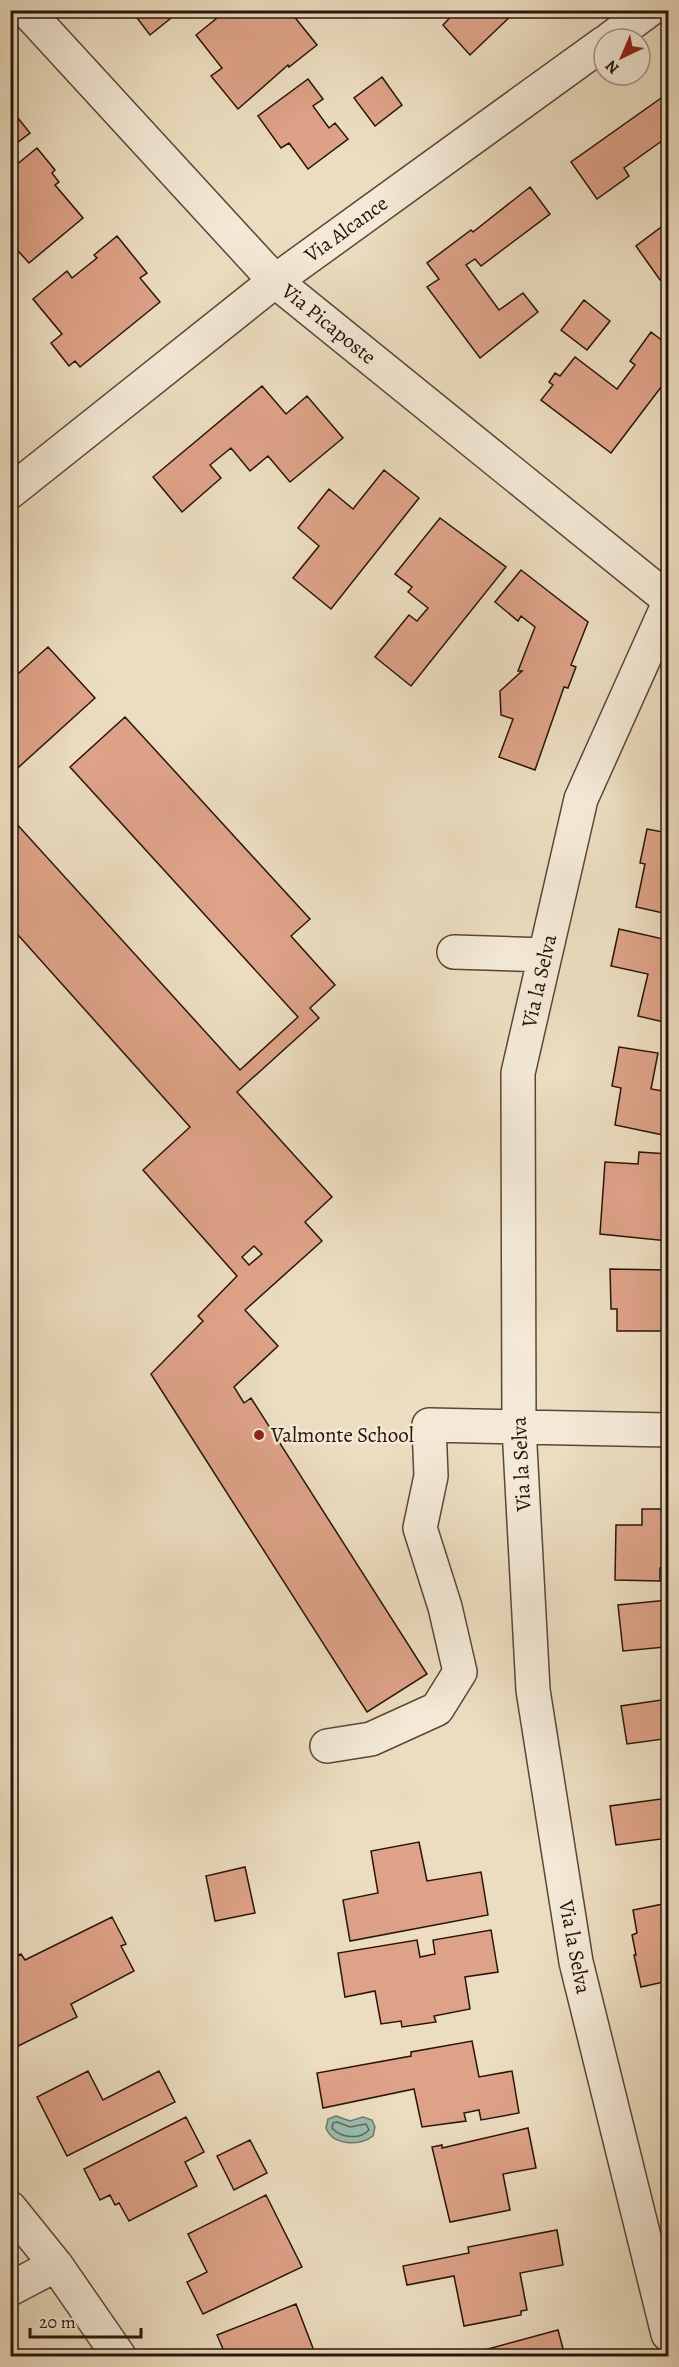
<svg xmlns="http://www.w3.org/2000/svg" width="679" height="2367" font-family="Alegreya,serif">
  <rect width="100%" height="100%" fill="#ecddc0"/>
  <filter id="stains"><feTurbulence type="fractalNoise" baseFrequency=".00333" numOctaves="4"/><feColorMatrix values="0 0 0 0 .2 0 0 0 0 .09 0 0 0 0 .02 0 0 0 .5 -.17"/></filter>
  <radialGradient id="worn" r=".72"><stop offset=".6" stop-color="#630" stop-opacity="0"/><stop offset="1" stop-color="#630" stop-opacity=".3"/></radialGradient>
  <path fill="#99bcaf" stroke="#6c796d" stroke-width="1.5" d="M336,2116L350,2121L363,2117L372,2120L375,2127L373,2136C360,2146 333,2146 326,2128L328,2119Z"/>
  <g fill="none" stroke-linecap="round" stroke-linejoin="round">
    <path stroke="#61685c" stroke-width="1.5" d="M337,2122L350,2127L366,2124L369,2130C360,2140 341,2138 332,2128L333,2123Z"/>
  </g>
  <path fill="#dea288" stroke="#29140a" stroke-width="1.5" fill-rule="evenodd" d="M131,10H181L150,35Z
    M227,10H277L281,15L289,10L317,45L289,67L288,65L238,109L211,76L222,68L196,35Z
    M387,10H402L394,18Z
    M457,10H517L470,55L443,25Z
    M382,77L402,105L375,126L354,98Z
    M308,79L323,99L313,106L329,128L335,123L348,139L308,169L289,143L281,148L258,116Z
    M664,96L668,102V141L666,138L624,168L629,176L597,199L571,162Z
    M13,112L30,133L10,148V114Z
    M37,148L55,170L52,173L59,182L55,185L83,218L29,263L10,242V170Z
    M668,169V185L661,174Z
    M530,187L550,214L481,266L475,259L466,265L499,310L523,293L538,312L480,358L427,287L439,279L427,263L471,230L473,232Z
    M668,222V273L660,280L636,246Z
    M117,236L147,273L140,278L160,302L80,367L75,361L69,366L51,343L62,334L33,299L67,271L72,278L97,258L94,255Z
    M584,300L610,321L587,350L561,330Z
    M651,332L668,345V378L611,453L541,400L553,385L549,382L555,373L560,376L575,357L617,389L635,365L630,361Z
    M262,386L286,414L307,396L343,438L290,482L268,456L250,471L231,448L210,465L221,478L182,512L153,477Z
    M384,470L419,498L331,609L293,578L319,546L298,528L329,489L353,509Z
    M440,518L506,567L411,686L375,657L409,615L417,621L428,608L408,592L412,587L395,574Z
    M521,570L588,622L571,665L576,667L568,688L564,687L535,770L499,757L513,719L501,715L500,691L522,671H518L535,627L521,616L518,621L495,602Z
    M48,647L95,698L10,775V681Z
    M125,717L310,919L291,936L335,985L310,1008L319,1018L237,1092L332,1197L305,1222L322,1241L245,1310L278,1346L234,1387L244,1403L251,1398L427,1674L367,1712L151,1374L203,1321L198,1316L237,1276L143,1170L190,1127L10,926V825L14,821L240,1070L298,1017L70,767ZM254,1246L262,1254L249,1265L242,1257Z
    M647,829L668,833V914L636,907L645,864L640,863Z
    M619,929L668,940V1023L638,1016L648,974L611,966Z
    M619,1047L658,1053L651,1089L668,1092V1136L615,1125L621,1088L612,1086Z
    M639,1152L668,1154V1241L600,1234L605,1162L638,1164Z
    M610,1269L668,1270V1331H617V1309H611Z
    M642,1509H668V1568H660V1581L615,1580L616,1525H642Z
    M668,1600V1679L665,1647L623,1651L618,1605Z
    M668,1699V1745L663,1746V1739L627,1744L621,1706Z
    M668,1798V1841V1838L616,1845L610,1806Z
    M419,1842L427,1881L481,1872L488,1915L350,1941L343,1900L378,1893L371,1851Z
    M668,1848V1873L665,1849Z
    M245,1867L255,1913L215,1921L206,1876Z
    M668,1903V1981L641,1987L634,1955H636L632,1935L637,1933L633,1910Z
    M112,1917L126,1944L121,1946L134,1971L71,2004L77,2017L10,2050V1959L21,1954L25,1960Z
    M491,1930L498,1972L465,1977L470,2009L434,2016L436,2022L402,2027L401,2021L381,2024L375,1991L345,1997L338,1953L417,1940L420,1957L435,1954L433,1940Z
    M668,1996V2055L664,2033L667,2032L661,1998Z
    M472,2041L479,2077L512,2071L519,2113L481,2120L479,2110L464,2113L466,2121L422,2127L414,2089L323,2108L317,2073L411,2056V2052Z
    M88,2071L103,2100L159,2071L175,2102L67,2156L37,2097Z
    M186,2117L204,2152L185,2162L197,2186L129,2221L119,2203L115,2205L110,2195L100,2200L84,2169Z
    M528,2128L536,2168L503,2174L510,2210L450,2222L432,2147L442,2145V2148Z
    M250,2140L267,2173L234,2190L217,2156Z
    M266,2195L302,2267L203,2314L187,2282L207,2272L188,2234Z
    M557,2230L563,2265L520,2273L527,2310L521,2311V2315L464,2326L454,2276L407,2285L403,2266L469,2253L468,2247Z
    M296,2304L316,2356H226L217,2335Z
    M558,2330L565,2356H485L484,2350Z"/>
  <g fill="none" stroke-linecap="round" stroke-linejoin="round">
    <defs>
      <path id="minor" d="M26,10L275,281L668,599
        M610,39L649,10
        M10,492L275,281L604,43
        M668,605L581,799L518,1073L519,1427L533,1690L576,1962L668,2334
        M454,952L545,955
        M327,1746L371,1739L437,1709L460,1672L445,1607L420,1528L431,1476L429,1425L668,1430
        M10,2208L56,2265L119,2356
        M10,2289L56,2265"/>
    </defs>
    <use href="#minor" stroke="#5a4638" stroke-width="36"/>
    <use href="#minor" stroke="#f3e9d6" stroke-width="33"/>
  </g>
  <circle fill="#8f2418" stroke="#f3e9d6" stroke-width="2" cx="259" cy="1435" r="6"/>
  <g text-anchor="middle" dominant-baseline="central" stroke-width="5" stroke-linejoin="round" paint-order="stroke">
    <g font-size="21" fill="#29140a" stroke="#f3e9d6">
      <text transform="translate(346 229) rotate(-36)">Via Alcance</text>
      <text transform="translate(329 324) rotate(39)">Via Picaposte</text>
      <text transform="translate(539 981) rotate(-77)">Via la Selva</text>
      <text transform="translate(521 1464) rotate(-93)">Via la Selva</text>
      <text transform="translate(575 1947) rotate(79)">Via la Selva</text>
    </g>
    <g font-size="21" fill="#29140a" stroke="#f3e9d6" text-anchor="start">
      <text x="271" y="1435">Valmonte School</text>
    </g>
  </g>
  <rect width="679" height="2367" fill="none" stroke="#ecddc0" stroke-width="36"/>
  <rect x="12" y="12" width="655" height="2343" fill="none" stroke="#29140a" stroke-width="3"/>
  <rect x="18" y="18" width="643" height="2331" fill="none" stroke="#29140a" stroke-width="1.5"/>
  <g transform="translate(622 57) rotate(224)"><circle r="28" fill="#f3e9d6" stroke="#a29484" stroke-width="1.5"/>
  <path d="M0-4.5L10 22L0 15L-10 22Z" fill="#8f2418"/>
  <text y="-9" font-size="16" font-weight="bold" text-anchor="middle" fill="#29140a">N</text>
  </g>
  <path d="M30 2328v9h111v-9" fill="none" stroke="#29140a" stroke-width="3"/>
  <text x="39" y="2328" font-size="18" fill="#29140a" stroke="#f3e9d6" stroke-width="4.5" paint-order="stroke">20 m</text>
  <rect width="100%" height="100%" filter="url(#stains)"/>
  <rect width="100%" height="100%" fill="url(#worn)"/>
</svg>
